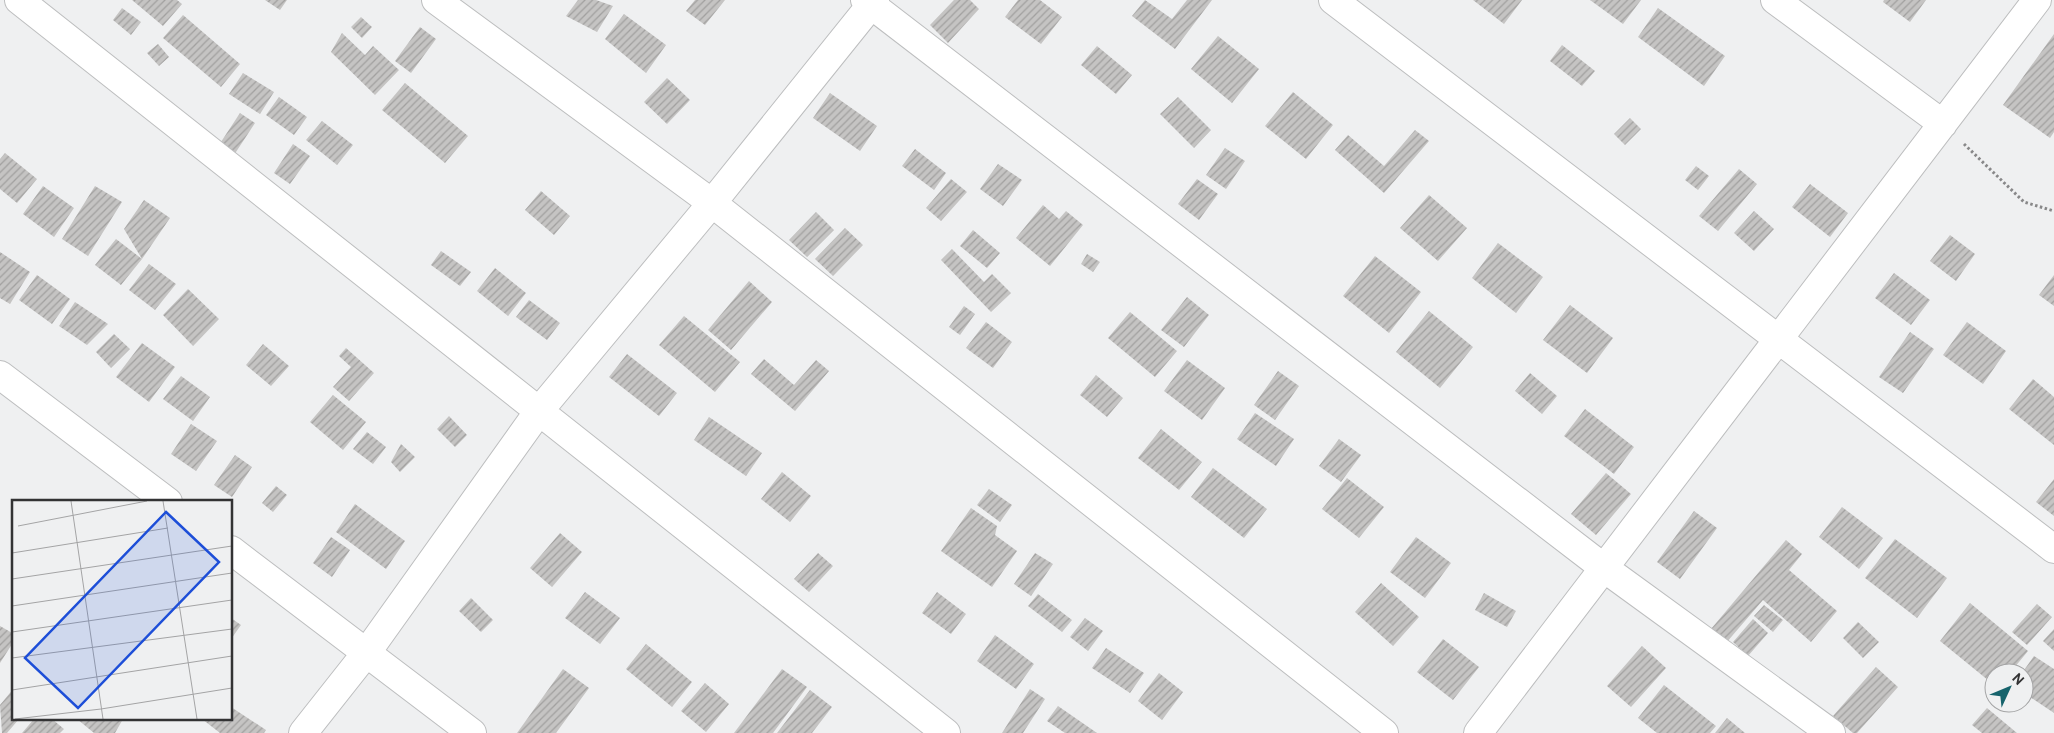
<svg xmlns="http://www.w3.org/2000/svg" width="2054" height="733" font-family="Overpass,sans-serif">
  <defs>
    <pattern id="building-hatch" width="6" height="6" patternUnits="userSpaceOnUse" patternTransform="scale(1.25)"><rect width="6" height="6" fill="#c5c4c3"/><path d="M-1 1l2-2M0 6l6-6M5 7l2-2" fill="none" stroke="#a1a09f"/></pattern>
  </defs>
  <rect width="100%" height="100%" fill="#eff0f1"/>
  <path fill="url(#building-hatch)" d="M132,0H177L182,4L163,26Z
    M265,0H287L280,10Z
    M578,0H596L613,6L597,32L566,16Z
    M695,0H725L705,25L686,11Z
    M954,0H970L979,9L948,43L930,25Z
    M1018,0H1040L1062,17L1041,44L1005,17Z
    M1145,0L1172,19L1187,0H1212L1175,49L1132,16Z
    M1473,0H1522L1504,24Z
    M1590,0H1641L1623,24Z
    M1884,0H1926L1910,22L1883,2Z
    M122,8L141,22L131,35L113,20Z
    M1658,8L1725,56L1704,86L1638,37Z
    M624,14L666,45L646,73L605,39Z
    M183,15L240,64L221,87L163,38Z
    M361,17L372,27L362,38L351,27Z
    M420,27L436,39L411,73L395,61Z
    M342,33L365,55L373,46L399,70L375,95L331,52Z
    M2054,34V132L2050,138L2003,105Z
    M1218,36L1259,69L1232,103L1191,69Z
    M158,44L169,57L159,66L147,53Z
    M1562,45L1595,71L1582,86L1550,61Z
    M1097,46L1132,75L1116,94L1081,65Z
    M243,73L274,92L260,114L229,94Z
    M667,78L690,100L667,124L644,102Z
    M405,83L468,136L445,163L382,110Z
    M1293,92L1333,125L1306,159L1265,126Z
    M830,93L877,126L860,151L813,118Z
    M279,97L307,117L294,135L266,115Z
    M1178,97L1211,130L1194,148L1160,114Z
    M240,113L255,123L234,155L219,145Z
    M1630,118L1641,129L1625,145L1614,134Z
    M322,121L353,145L337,165L306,140Z
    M1415,130L1429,141L1384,193L1335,150L1348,135L1384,166Z
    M293,144L310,156L290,184L274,173Z
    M1225,148L1245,161L1226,189L1206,175Z
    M915,149L946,173L934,190L902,166Z
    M5,153L37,179L17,203L0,189V159Z
    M998,164L1022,180L1003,206L980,189Z
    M1696,166L1709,176L1698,190L1685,180Z
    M1739,169L1757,184L1718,231L1699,216Z
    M951,179L967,192L941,221L926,208Z
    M1197,179L1218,194L1199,220L1178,204Z
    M1810,184L1848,213L1830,237L1792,207Z
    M43,186L74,208L54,237L23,214Z
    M95,186L122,202L88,256L62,239Z
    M541,191L570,216L554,235L525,210Z
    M1429,195L1467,228L1438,261L1400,228Z
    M144,200L170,218L142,259L121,285L95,265L116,239L142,259L124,229Z
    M1043,205L1059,219L1066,211L1083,225L1050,266L1016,238Z
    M1754,211L1774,229L1754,251L1734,233Z
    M816,212L834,230L807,257L789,240Z
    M845,228L863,245L833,276L815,259Z
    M973,230L1000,253L987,268L960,246Z
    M1950,235L1975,254L1956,281L1930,261Z
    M1498,243L1543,277L1516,313L1472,278Z
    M952,249L984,282L992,274L1011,293L991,312L941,260Z
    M441,251L471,272L460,286L431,265Z
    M0,252L30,272L10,304L0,298Z
    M1087,254L1100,262L1093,272L1081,264Z
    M1375,256L1421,292L1389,333L1343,296Z
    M149,264L176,284L155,310L129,290Z
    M495,268L526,293L508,316L477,291Z
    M1894,273L1930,300L1911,325L1875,298Z
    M37,275L70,299L52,324L19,300Z
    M2054,275V306L2039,295Z
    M749,281L772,302L731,350L708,330Z
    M188,289L219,319L193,346L163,315Z
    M1187,297L1209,315L1184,347L1161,330Z
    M529,300L560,323L547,340L516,317Z
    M75,302L108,324L87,345L59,326Z
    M1570,305L1613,338L1587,373L1543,340Z
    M964,306L975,314L960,335L949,327Z
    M1429,311L1473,347L1440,388L1396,352Z
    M1130,312L1177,351L1155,377L1108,338Z
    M684,316L740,362L715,392L659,345Z
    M986,322L1012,342L993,368L966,348Z
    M1967,322L2006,351L1983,384L1943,355Z
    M1910,332L1934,349L1903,393L1879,377Z
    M114,334L130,349L111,368L96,352Z
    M142,343L175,367L149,402L116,377Z
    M263,344L289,366L271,386L246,365Z
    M346,348L374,373L349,401L333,387L351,367L339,356Z
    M627,354L677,393L659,416L609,377Z
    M764,359L794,385L816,360L829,371L795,411L751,374Z
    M1187,360L1225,388L1202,420L1164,391Z
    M1278,371L1299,386L1275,420L1254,405Z
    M1530,373L1557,396L1542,414L1515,391Z
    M1096,375L1123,398L1107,417L1080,395Z
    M181,376L210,397L193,421L163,399Z
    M2033,379L2054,397V445L2009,409Z
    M333,395L366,422L343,450L310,422Z
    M1585,409L1634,447L1614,474L1564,436Z
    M1255,413L1294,439L1276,466L1237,439Z
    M449,416L467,435L455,447L437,429Z
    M709,417L762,453L746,476L694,440Z
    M191,424L217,441L196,471L171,454Z
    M1161,429L1202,462L1179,490L1138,458Z
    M367,432L386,447L373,464L353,449Z
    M1339,439L1361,455L1341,482L1319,466Z
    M401,444L415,457L400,472L391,462Z
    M235,455L252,467L232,497L214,485Z
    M1213,468L1267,509L1244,538L1191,497Z
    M782,472L811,496L790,522L761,499Z
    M1606,473L1631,494L1596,535L1571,514Z
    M1347,478L1384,507L1359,538L1322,509Z
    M2054,479V516L2036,502Z
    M276,486L287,495L273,512L262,503Z
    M989,489L1012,505L1000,522L977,505Z
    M355,504L405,541L386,569L336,532Z
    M1842,507L1883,538L1859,569L1819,537Z
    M971,508L997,526L995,535L1017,551L992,587L941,551Z
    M1694,511L1717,528L1680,579L1657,562Z
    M560,533L582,552L552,587L530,568Z
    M331,537L350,550L332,577L313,563Z
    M1416,537L1451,563L1425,598L1390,572Z
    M1895,539L1947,578L1917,618L1865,578Z
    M1786,540L1802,554L1789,570L1837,611L1811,642L1763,600L1726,643L1711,629Z
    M818,553L833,566L809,592L794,579Z
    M1035,553L1053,564L1031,596L1014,584Z
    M1381,583L1419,617L1393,646L1355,612Z
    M585,592L620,618L600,644L565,618Z
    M937,592L966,614L951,634L922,613Z
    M1484,593L1516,611L1507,627L1475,610Z
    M1038,594L1072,620L1062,632L1028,606Z
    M471,598L493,620L481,632L459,611Z
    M1970,603L2028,651L2010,673H1994V685L1940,641Z
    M2037,604L2052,617L2027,645L2012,632Z
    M1764,605L1783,620L1773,632L1754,616Z
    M231,618L241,625L231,639Z
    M1085,618L1103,631L1088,651L1070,637Z
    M1753,619L1768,633L1748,656L1733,642Z
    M1858,622L1879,642L1863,658L1843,638Z
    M0,626L14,634V641L0,663Z
    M2054,629V651L2043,641Z
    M995,635L1034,664L1016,689L977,661Z
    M1443,639L1479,667L1453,700L1417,672Z
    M646,644L692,682L672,707L626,669Z
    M1642,646L1666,668L1631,707L1607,686Z
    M1106,648L1144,673L1130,693L1092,668Z
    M2034,656L2054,669V713L2024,693V673H2022Z
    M1876,667L1898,687L1857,733H1853L1833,716Z
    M563,669L589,688L556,733H517Z
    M782,669L807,687L773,733H734Z
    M1159,673L1183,692L1162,720L1138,701Z
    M705,683L729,704L706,732L681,711Z
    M1664,685L1716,726L1710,733H1657L1638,718Z
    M14,688V719H19L7,733H2L0,705Z
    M1030,689L1045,699L1023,733H1002Z
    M810,690L832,707L812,733H777Z
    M1058,706L1097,733H1065L1047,721Z
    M231,707L266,730L264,733H220L202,719H231Z
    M1987,708L2017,733H1982L1972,725Z
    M1727,718L1745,733H1715Z
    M34,719H52L64,729L60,733H22Z
    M77,719H123L115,733H94Z"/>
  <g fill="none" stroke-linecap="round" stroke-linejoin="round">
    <defs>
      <path id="minor" d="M19,0L946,733
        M436,0L712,203L1384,733
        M865,0L1604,568L1831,733
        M1333,0L2054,549
        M1775,0L1943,124
        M0,375L168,502
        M231,550L472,733
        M303,733L367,652L539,411L712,203L875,0
        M1478,733L2037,0"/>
    </defs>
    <use href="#minor" stroke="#bdbebf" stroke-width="30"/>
    <path stroke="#888889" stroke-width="3" stroke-dasharray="2.5 2.5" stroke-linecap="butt" d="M1964,144L2024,202L2054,211"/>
    <use href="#minor" stroke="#fff" stroke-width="28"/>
  </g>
  <g transform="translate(12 500)">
    <rect width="220" height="220" fill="#eff0f1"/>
    <path fill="none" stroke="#a4a4a5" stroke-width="1" d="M59,1L91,219M151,1L185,219M6,26L135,1M0,53L156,28M0,79L220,46M0,106L220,73M0,132L220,100M0,158L220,129M0,190L220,156M3,219L89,209L220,188"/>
    <path fill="#1d4ed8" fill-opacity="0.15" stroke="#1d4ed8" stroke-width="2.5" d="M154,12L207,62L66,208L13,158Z"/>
    <rect width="220" height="220" fill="none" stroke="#333334" stroke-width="2.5"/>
  </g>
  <g transform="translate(2009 688) rotate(46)"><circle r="24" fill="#eff0f1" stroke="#a4a4a5"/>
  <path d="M0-4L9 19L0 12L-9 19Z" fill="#16636c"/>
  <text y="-8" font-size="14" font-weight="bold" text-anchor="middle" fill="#333334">N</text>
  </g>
</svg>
